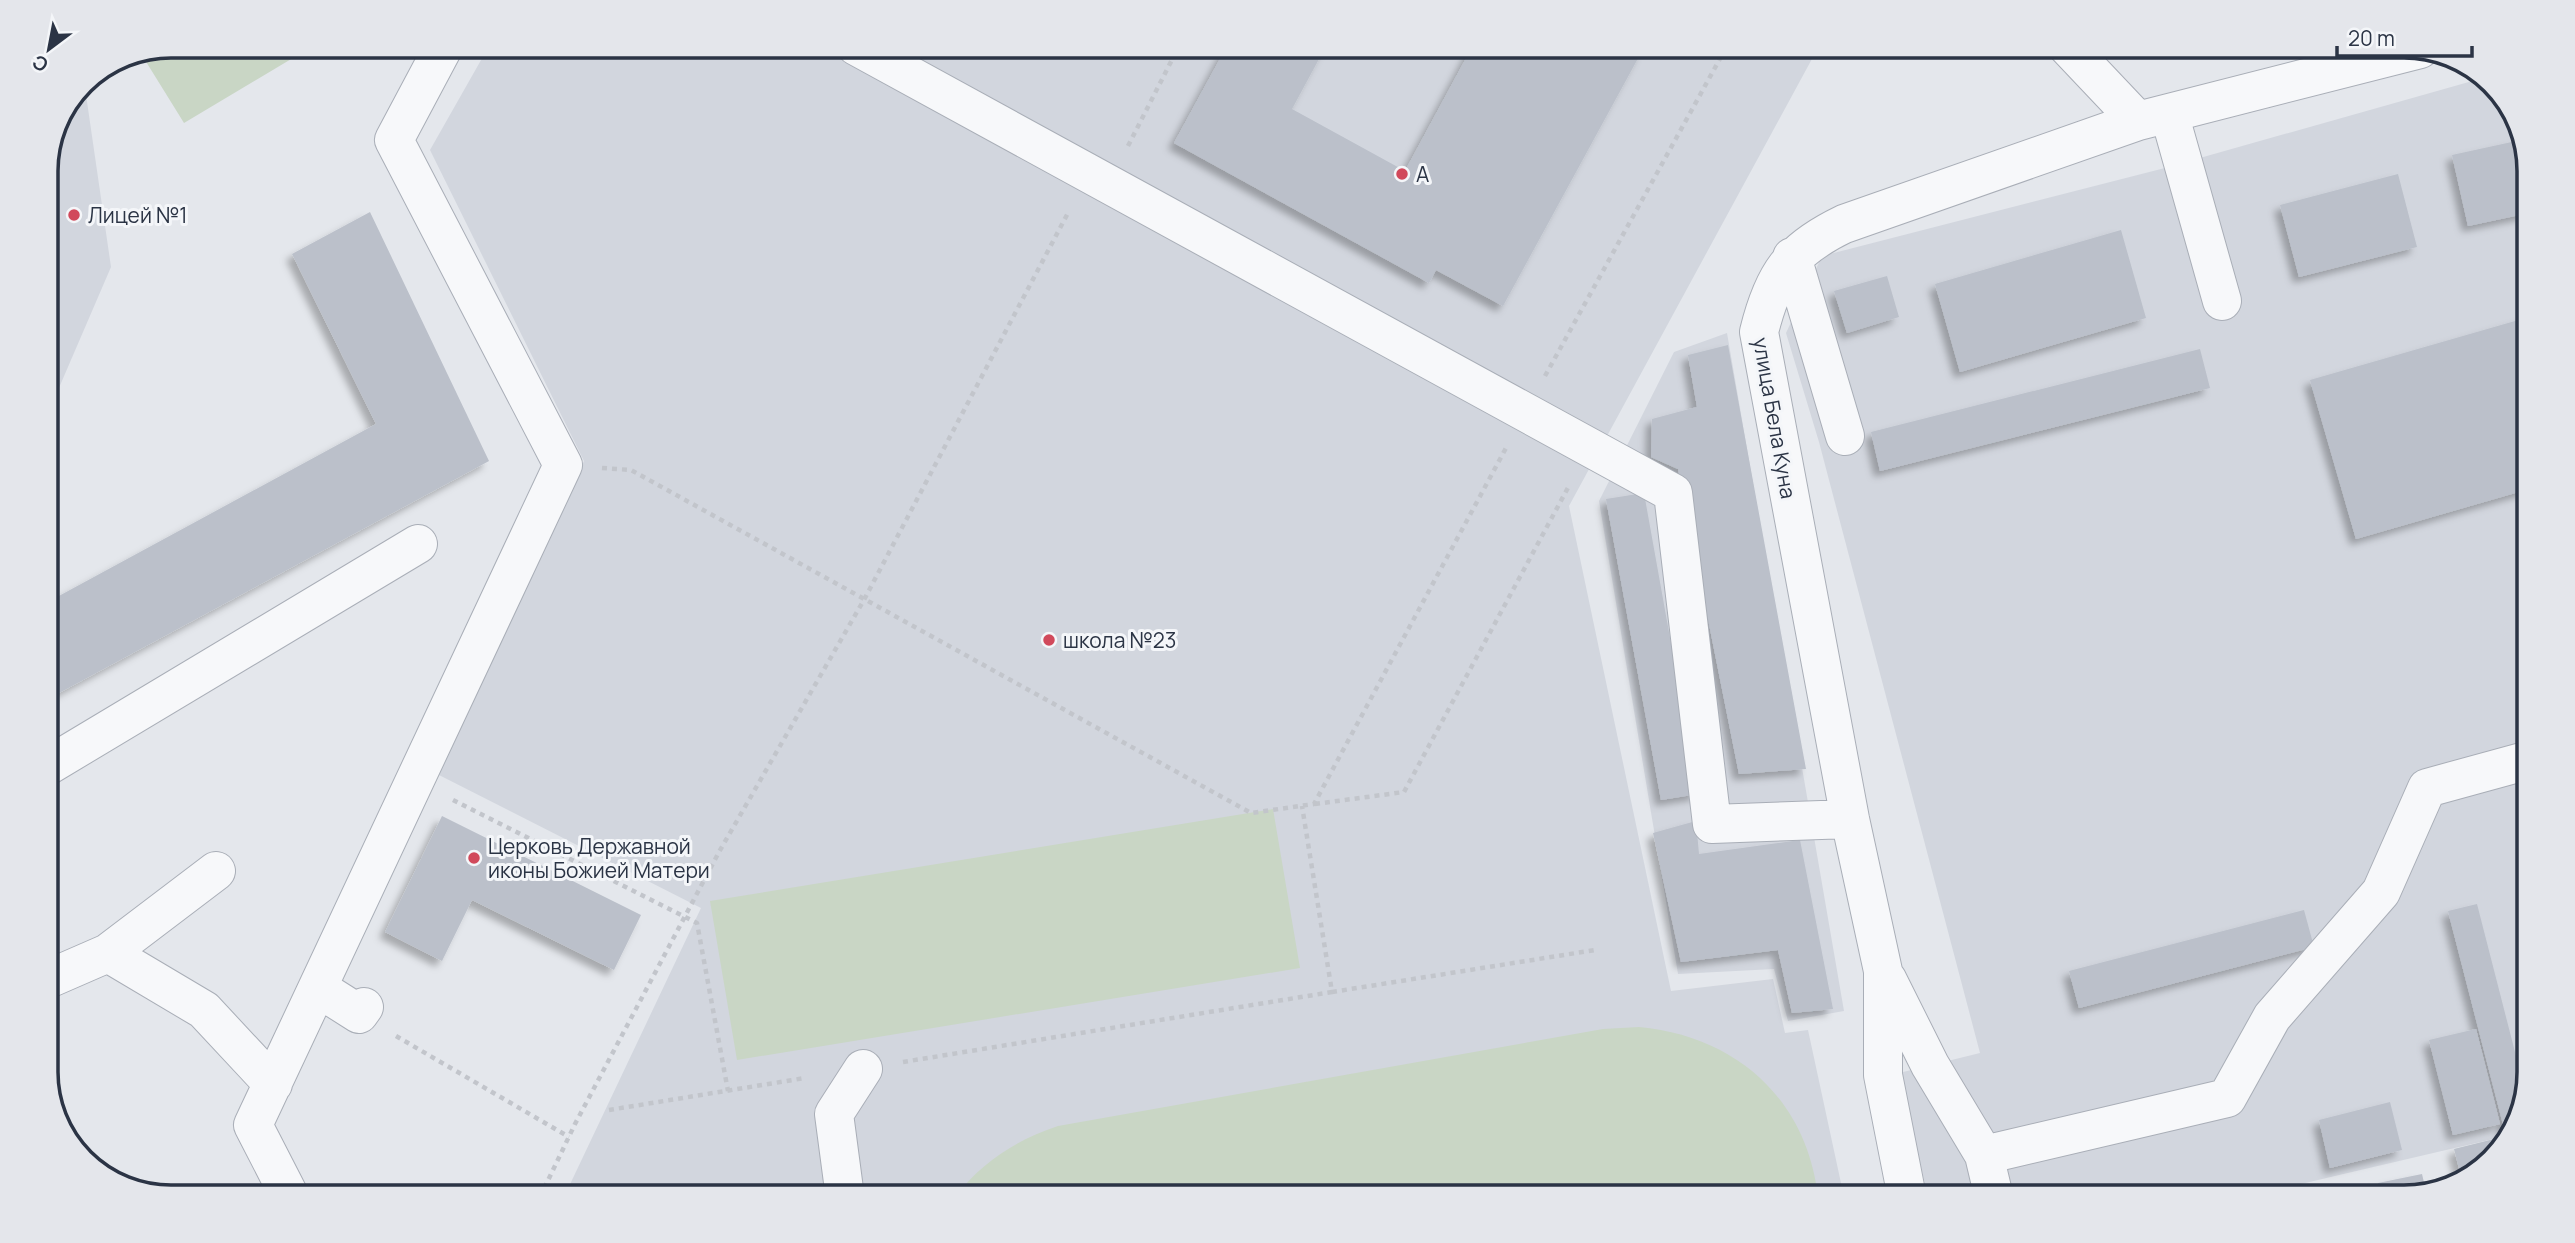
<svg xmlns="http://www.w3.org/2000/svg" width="2575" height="1243" font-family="Manrope,sans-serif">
  <defs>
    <filter id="shadow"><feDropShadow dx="-6" dy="6" stdDeviation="3.5" flood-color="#0004"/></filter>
  </defs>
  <rect width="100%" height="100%" fill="#e4e7ec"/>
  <path fill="#d2d6de" d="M489,46H1792L1813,57L1569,506L1671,991L1773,979L1785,1033L1808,1030L1844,1197H564L701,908L439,775L584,461L430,150Z
    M2483,78L2508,101L2529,163V1072L2517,1127L2510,1135L2246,1197H1928L1899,1073L1980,1053L1819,442L1786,333L1822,256L2161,169Z
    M84,81L111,267L46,418V163Z
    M1727,333L1844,1011L1788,1021L1774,969L1678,974L1599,501L1674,352Z"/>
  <path fill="#c9d6c5" d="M171,46H313L184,123L140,52Z
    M1273,809L1300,968L737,1060L710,901Z
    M1639,1027C1736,1036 1807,1099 1818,1197H955C982,1162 1016,1140 1058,1126L1603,1029Z"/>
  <path fill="#bbc0ca" filter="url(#shadow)" d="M1227,46H1326L1292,109L1405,171L1471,49L1464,46H1633L1642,51L1503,306L1436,270L1429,283L1174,143Z
    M2521,140L2529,163V213L2468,226L2452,155Z
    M2398,174L2417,247L2299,277L2280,205Z
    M370,212L489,461L46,700V603L376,424L292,254Z
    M2121,230L2146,318L1960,372L1935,284Z
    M1887,276L1899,317L1847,333L1834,291Z
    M2529,317V489L2356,539L2310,380Z
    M1728,345L1806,769L1739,774L1678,469L1651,457L1652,419L1697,407L1688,355Z
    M2200,349L2210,388L1880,471L1871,432Z
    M1644,493L1698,794L1661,800L1606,499Z
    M442,816L641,915L614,970L472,900L442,961L385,932Z
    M1696,821L1699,854L1800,840L1833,1009L1792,1013L1778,950L1681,962L1653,833Z
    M2477,904L2525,1091L2517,1127L2474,1177L2462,1180L2454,1149L2506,1136L2448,911Z
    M2304,910L2314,947L2079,1008L2069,971Z
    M2476,1029L2500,1124L2453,1135L2429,1040Z
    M2390,1102L2402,1150L2330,1168L2319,1120Z
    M2422,1174L2426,1191L2405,1197H2381L2378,1183Z
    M2333,1189L2335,1197H2300V1196Z"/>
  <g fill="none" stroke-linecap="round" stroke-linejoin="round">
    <defs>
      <path id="minor" d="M856,46L1673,493L1712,824L1850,819
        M2067,46L2138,121
        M2169,113L2222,301
        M1792,257L1845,436
        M46,767L418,544
        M108,953L216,871
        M1887,979L1930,1065L1984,1155L1994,1197
        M46,980L108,953L204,1010L273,1084
        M318,988L359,1014L364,1007
        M1984,1155L2227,1098L2272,1017L2381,892L2427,788L2529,760
        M290,1197L253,1125L563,465L394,140L444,46
        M845,1197L834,1114L863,1069
        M1907,1197L1883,1075V971L1850,819L1759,332C1773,275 1790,250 1844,224L2138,121L2420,49"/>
    </defs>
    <use href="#minor" stroke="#a9aeb7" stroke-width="40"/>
    <path stroke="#c2c5cb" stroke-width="4.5" stroke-dasharray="5 5" stroke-linecap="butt" d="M1128,146L1179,46
      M1545,376L1727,46
      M602,468L631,470L1251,813L1314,804L1506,448
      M453,800L697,923L728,1091
      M1315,804L1404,792L1570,484
      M1332,992L1595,950
      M396,1036L569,1137
      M903,1062L1332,992L1302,806
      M609,1110L805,1078
      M540,1197L575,1124L719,852L865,598L1069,211"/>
    <use href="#minor" stroke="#f7f8fa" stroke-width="38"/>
  </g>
  <g fill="#d1495b" stroke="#f4f6f9" stroke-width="2.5">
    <circle cx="1402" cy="174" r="7"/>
    <circle cx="74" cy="215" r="7"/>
    <circle cx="1049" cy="640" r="7"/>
    <circle cx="474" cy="858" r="7"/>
  </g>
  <g text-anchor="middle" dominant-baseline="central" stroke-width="6" stroke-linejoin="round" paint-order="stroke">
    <g font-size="21" fill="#2b3445" stroke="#f4f6f9" text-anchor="start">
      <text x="1416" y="174">А</text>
      <text x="88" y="215">Лицей №1</text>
      <text x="1063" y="640">школа №23</text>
      <text x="488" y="846">Церковь Державной<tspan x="488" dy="24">иконы Божией Матери</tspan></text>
    </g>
    <g font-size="21" fill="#2b3445" stroke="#f4f6f9">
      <text transform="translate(1775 418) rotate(80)">улица Бела Куна</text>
    </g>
  </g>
  <path d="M0 0H2575V1243H0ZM171 58H2404A113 113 0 0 1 2517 171V1072A113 113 0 0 1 2404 1185H171A113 113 0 0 1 58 1072V171A113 113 0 0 1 171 58Z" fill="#e4e6eb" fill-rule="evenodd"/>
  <path fill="none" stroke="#2b3445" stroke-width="3.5" d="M171 58H2404A113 113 0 0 1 2517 171V1072A113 113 0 0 1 2404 1185H171A113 113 0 0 1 58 1072V171A113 113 0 0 1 171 58Z"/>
  <g transform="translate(49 49) rotate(212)" stroke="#f4f6f9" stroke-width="5" paint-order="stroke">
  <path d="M0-5L12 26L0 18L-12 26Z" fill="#2b3445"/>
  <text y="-10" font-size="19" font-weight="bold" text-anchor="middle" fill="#2b3445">С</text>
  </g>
  <path d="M2337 46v10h135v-10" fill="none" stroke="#2b3445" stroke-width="3.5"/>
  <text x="2348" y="46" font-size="21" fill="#2b3445" stroke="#f4f6f9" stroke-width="5" paint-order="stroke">20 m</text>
</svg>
